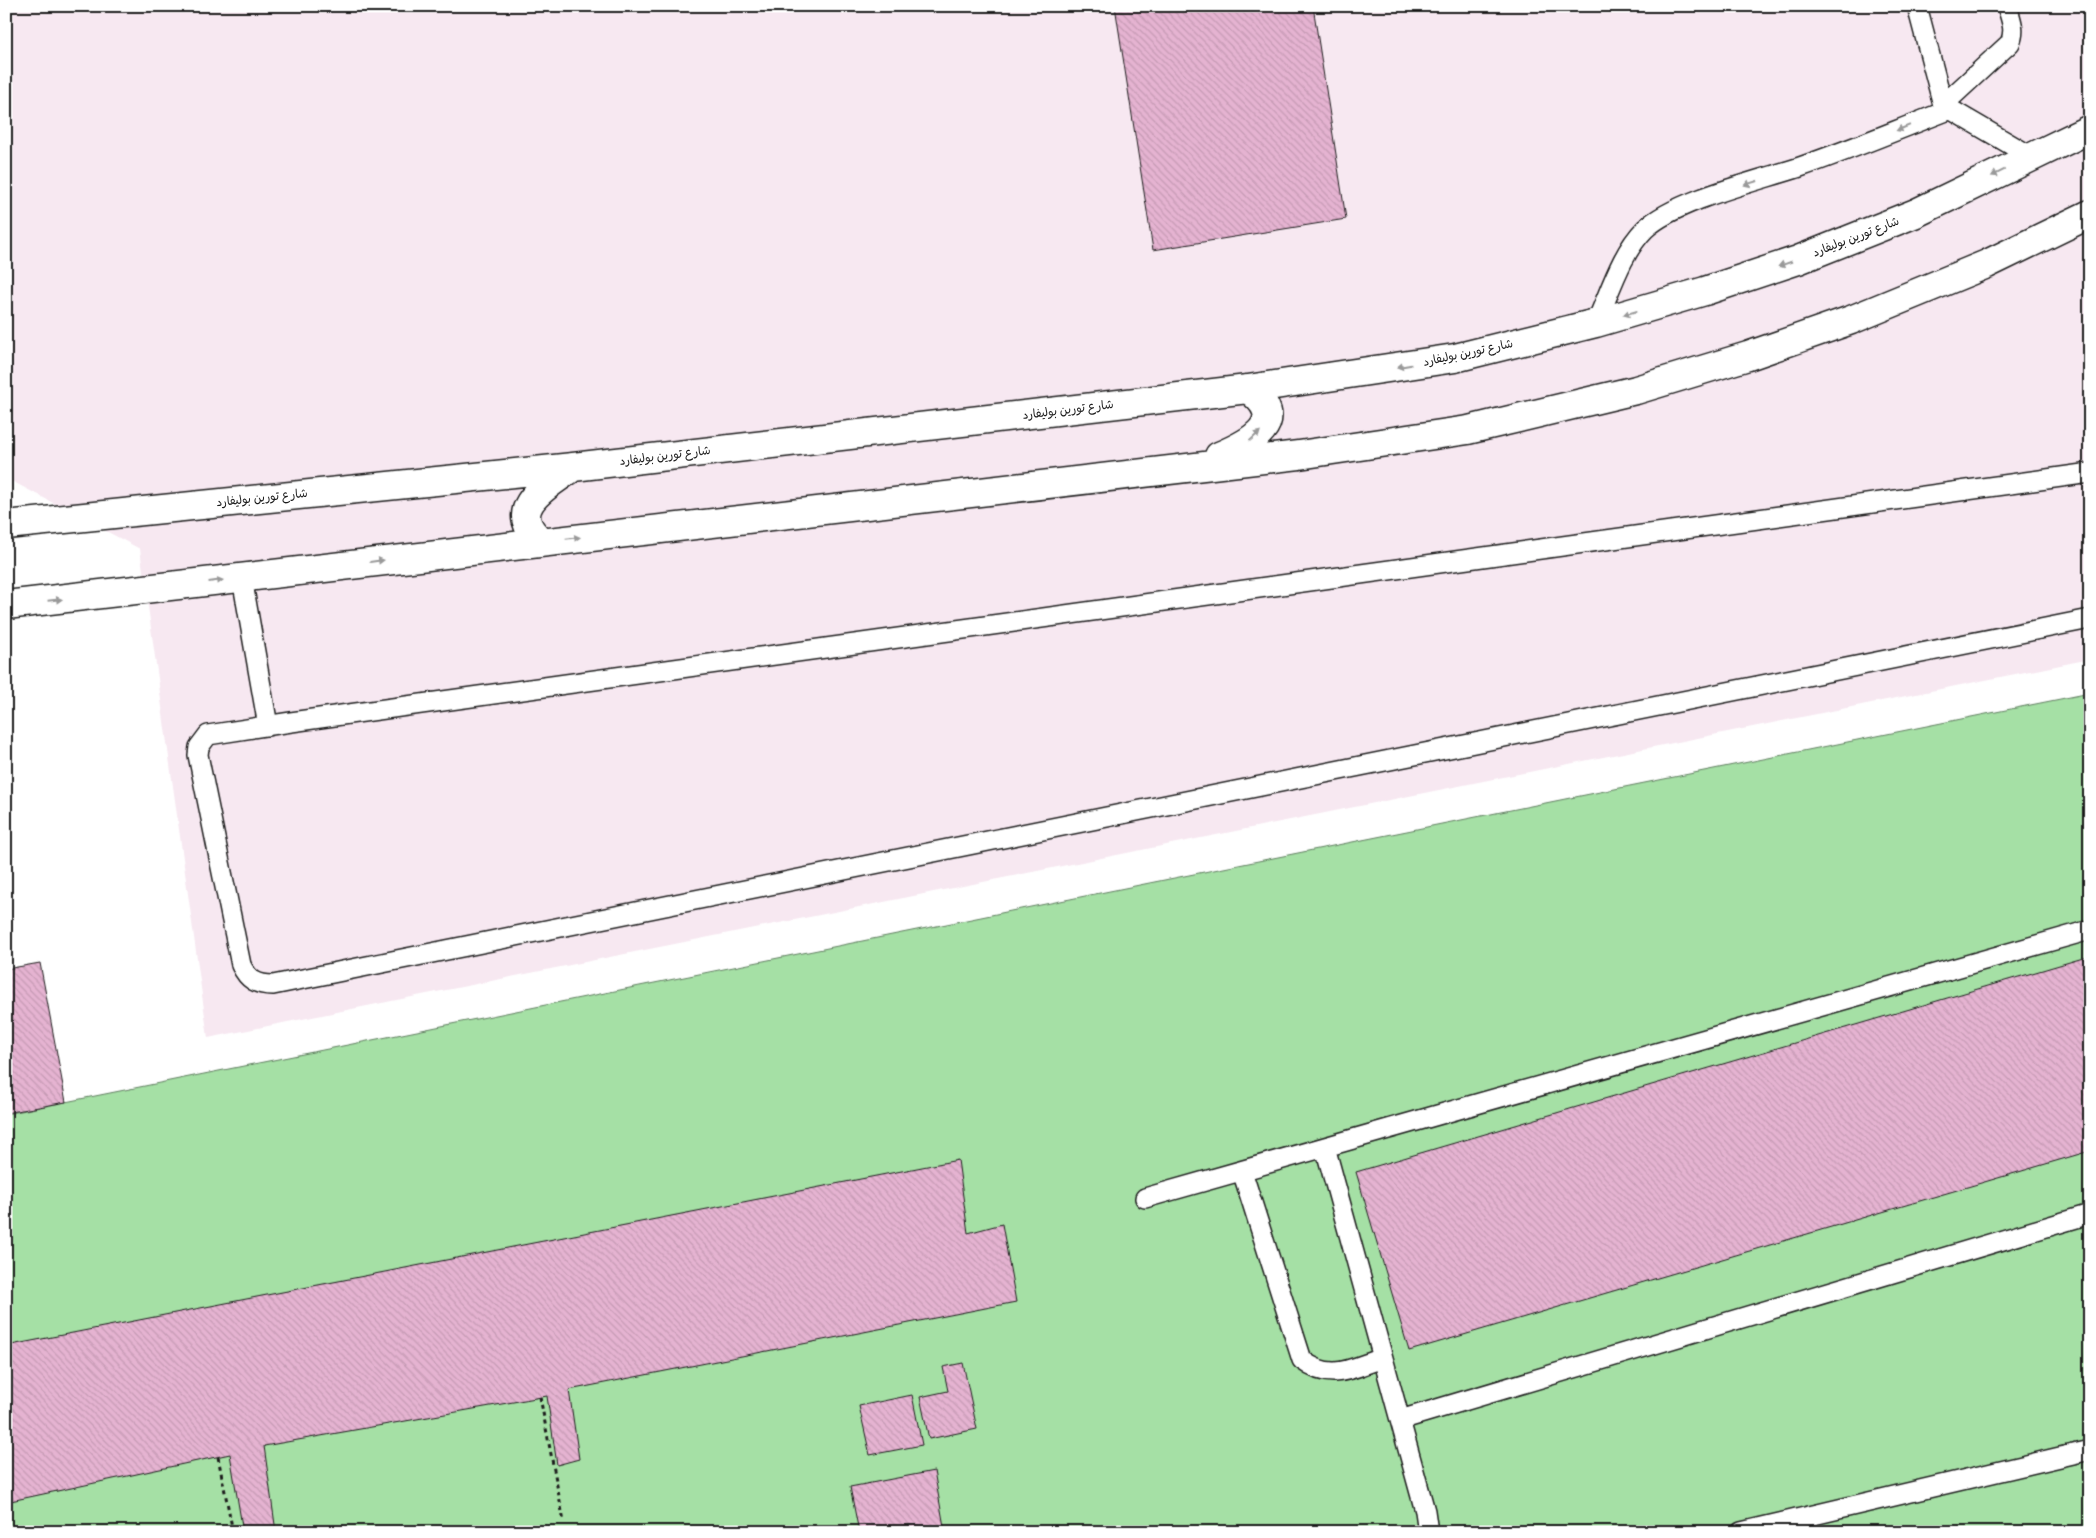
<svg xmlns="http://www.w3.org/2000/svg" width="2096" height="1538" font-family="Pangolin,'Playpen Sans Arabic',sans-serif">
  <defs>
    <pattern id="building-back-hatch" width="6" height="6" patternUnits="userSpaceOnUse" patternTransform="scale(1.25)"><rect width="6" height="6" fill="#e5b3d1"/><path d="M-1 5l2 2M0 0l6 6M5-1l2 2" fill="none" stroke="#c499b3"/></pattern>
  </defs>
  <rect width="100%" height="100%" fill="#fff"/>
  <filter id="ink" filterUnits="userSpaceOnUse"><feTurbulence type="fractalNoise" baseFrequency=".02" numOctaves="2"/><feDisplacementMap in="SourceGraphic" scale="10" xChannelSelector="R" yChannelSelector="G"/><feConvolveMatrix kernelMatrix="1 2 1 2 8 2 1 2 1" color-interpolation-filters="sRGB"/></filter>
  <g filter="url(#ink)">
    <path fill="#f7e8f1" d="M6,6H2090V659L208,1038L140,549L6,478Z"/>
    <path fill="#a5e0a5" stroke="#607e60" d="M2090,693V1532H6V1114Z"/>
    <path fill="url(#building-back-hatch)" stroke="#1c1c1c" d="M1115,6H1313L1346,219L1153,250Z
      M2090,956V1151L1409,1351L1356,1172Z
      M40,963L66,1102L6,1113V969Z
      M958,1160L968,1233L1002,1224L1016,1302L569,1390L579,1459L557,1465L547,1396L264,1446L276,1532H243L230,1454L6,1502V1346Z
      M963,1363L977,1429L929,1439L920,1397L948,1391L943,1367Z
      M912,1395L922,1445L870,1455L859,1406Z
      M934,1471L945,1532H859L850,1487Z"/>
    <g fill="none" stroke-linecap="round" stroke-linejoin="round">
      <defs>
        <path id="service" d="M1917,6L1943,105L2032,157
          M1943,105L2010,43C2016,30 2011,20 2007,6
          M1596,323C1610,292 1621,253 1645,229C1676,200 1758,181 1800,167C1850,150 1899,129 1949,110
          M2090,473L291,722L208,735L199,747L198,755L241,965C248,980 257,985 273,985L2090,619
          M242,578L268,726
          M1325,1147L1425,1511L1428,1532
          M1242,1171L1302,1360C1332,1383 1351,1368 1383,1358
          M1145,1198L2090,930
          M1400,1420L2090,1214
          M1741,1532L2090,1450"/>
        <path id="secondary" d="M1219,456C1250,443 1293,421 1248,389
          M6,525L573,467L1248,389L1455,358L1596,323L1705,291L1798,260L1916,213L2090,129
          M541,541C503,509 546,486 572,468
          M6,605L1299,455L1468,430L1636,390L1748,356L1851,320L1987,264L2090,214"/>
      </defs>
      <use href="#service" stroke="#1c1c1c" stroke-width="22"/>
      <use href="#secondary" stroke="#1c1c1c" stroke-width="31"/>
      <path stroke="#1c1c1c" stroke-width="3" stroke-dasharray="4 4" stroke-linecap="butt" d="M540,1397L564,1522
        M218,1457L233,1532"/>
      <use href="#service" stroke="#fff" stroke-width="19"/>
      <use href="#secondary" stroke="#fff" stroke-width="28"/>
    </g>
    <defs><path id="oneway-solid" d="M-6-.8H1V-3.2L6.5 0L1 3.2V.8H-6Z" transform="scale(1.25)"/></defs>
    <g fill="#999">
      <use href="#oneway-solid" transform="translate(1903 128) rotate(158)"/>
      <use href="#oneway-solid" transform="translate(1998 173) rotate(154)"/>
      <use href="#oneway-solid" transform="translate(1751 183) rotate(162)"/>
      <use href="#oneway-solid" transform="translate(1785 264) rotate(161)"/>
      <use href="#oneway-solid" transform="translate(1630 313) rotate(164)"/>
      <use href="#oneway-solid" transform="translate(1404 366) rotate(171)"/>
      <use href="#oneway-solid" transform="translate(1255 436) rotate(-43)"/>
      <use href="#oneway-solid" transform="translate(573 538) rotate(-6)"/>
      <use href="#oneway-solid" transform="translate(377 561) rotate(-7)"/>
      <use href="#oneway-solid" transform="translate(216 581) rotate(-7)"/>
      <use href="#oneway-solid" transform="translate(55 600) rotate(-6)"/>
    </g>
  </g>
  <g text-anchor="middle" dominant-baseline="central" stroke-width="4.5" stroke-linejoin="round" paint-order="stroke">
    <g font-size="12" fill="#1c1c1c" stroke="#fff">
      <text transform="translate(1856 237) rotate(-21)">شارع تورين بوليفارد</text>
      <text transform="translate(1468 353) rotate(-12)">شارع تورين بوليفارد</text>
      <text transform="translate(1068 410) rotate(-7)">شارع تورين بوليفارد</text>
      <text transform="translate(665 456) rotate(-7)">شارع تورين بوليفارد</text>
      <text transform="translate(262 498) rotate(-6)">شارع تورين بوليفارد</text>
    </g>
  </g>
  <rect width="2096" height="1538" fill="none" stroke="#fff" stroke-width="25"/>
  <rect x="12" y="12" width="2071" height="1513" fill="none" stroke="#1c1c1c" stroke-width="2" filter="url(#ink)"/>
</svg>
